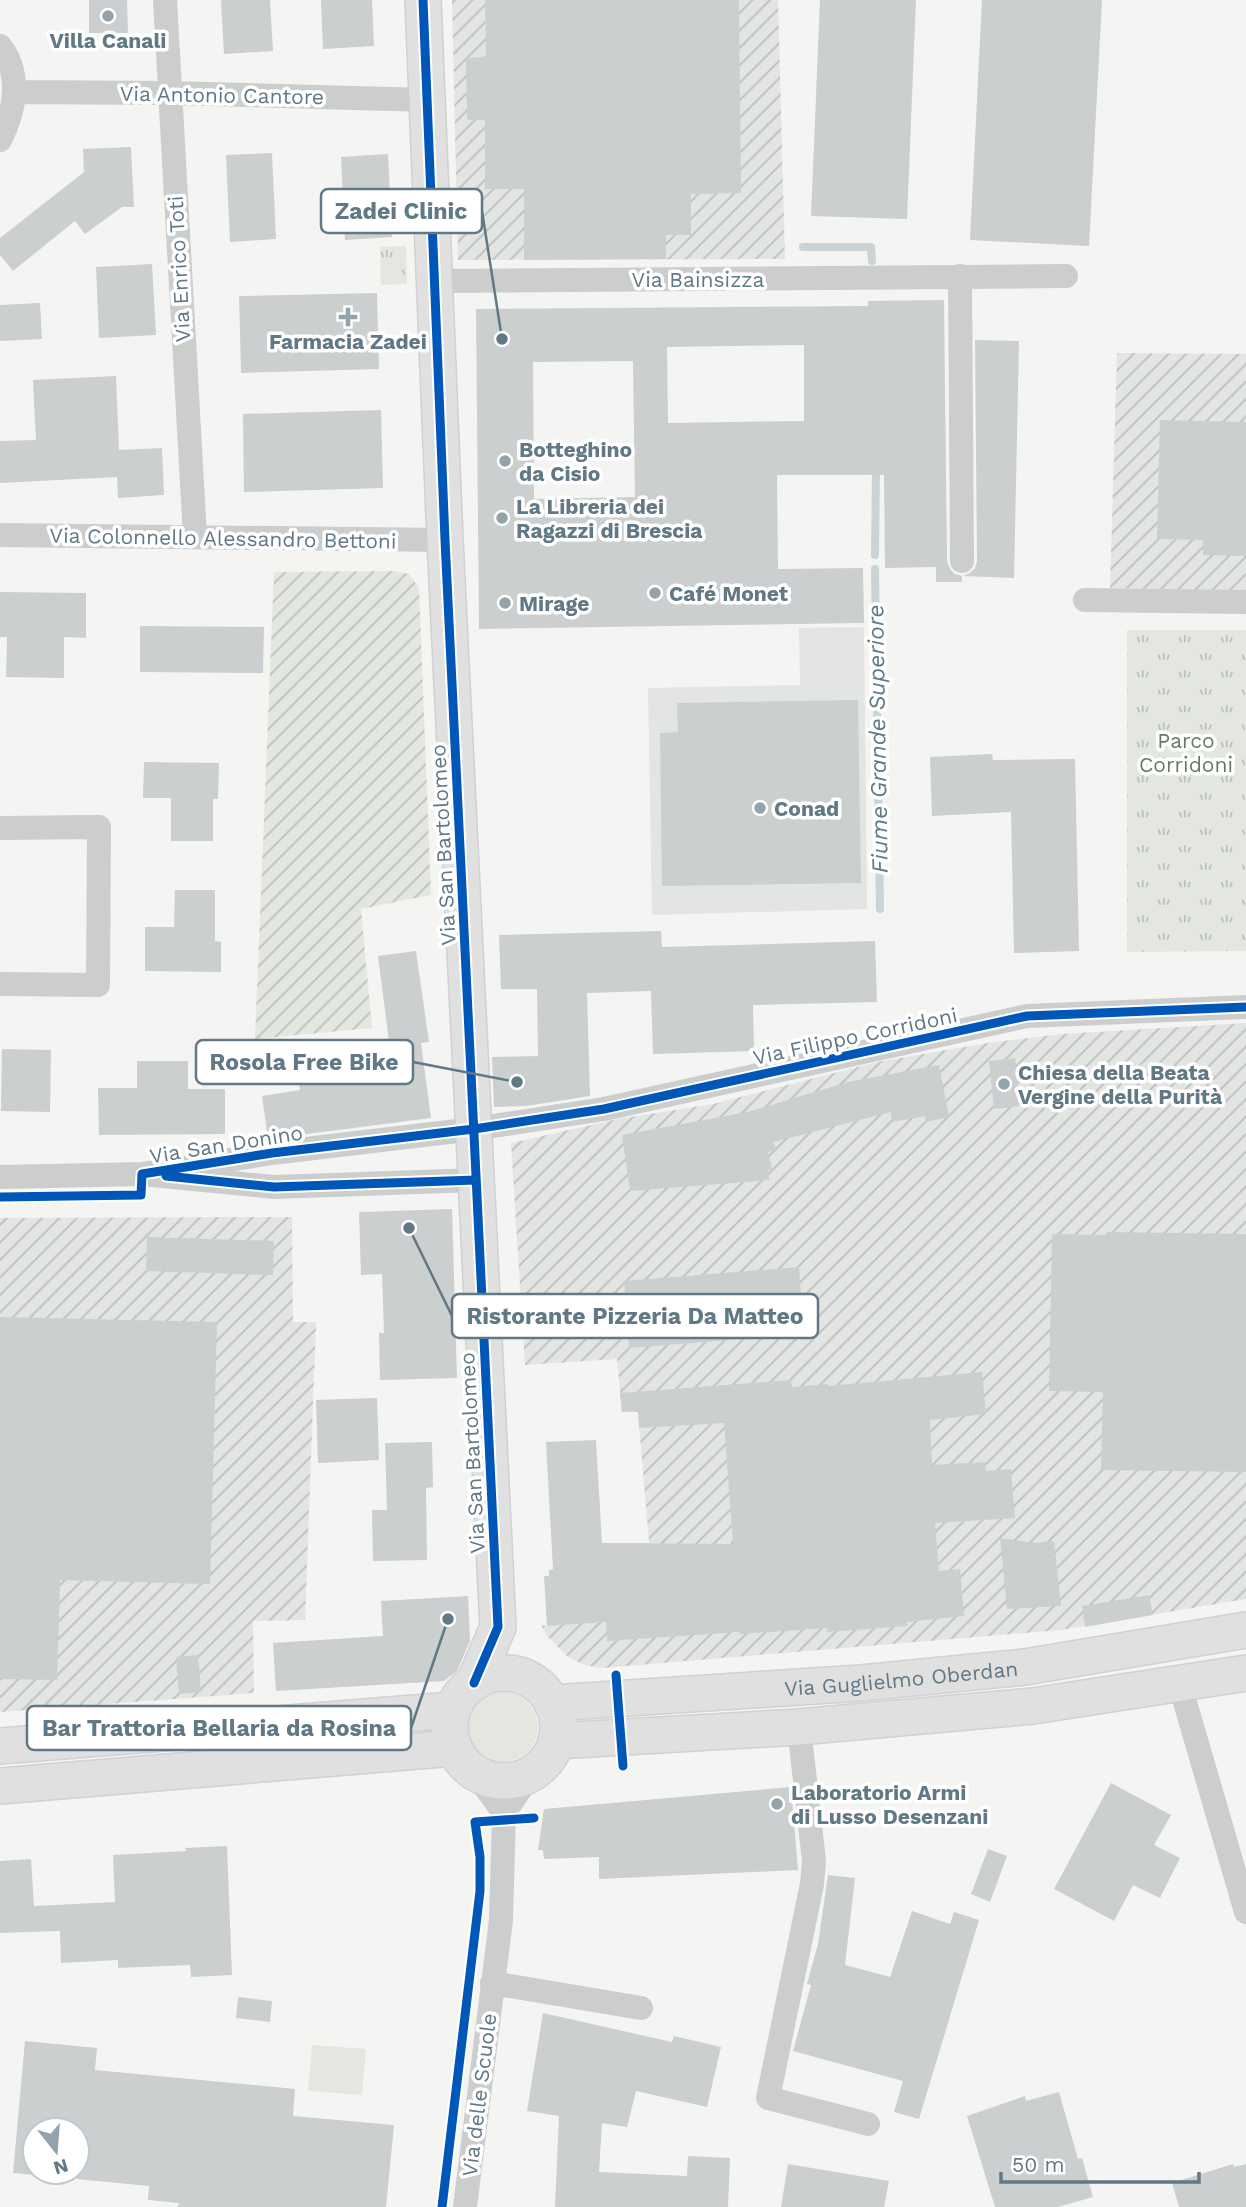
<svg xmlns="http://www.w3.org/2000/svg" width="1246" height="2207" font-family="'Work Sans',sans-serif">
  <defs>
    <pattern id="industrial-furrows" width="10" height="10" patternUnits="userSpaceOnUse" patternTransform="scale(1.75)"><rect width="10" height="10" fill="#e3e5e3"/><path d="M-1 1l2-2M0 10L10 0M9 11l2-2" fill="none" stroke="#bbbebe"/></pattern>
    <pattern id="park-tufts" width="24" height="20" patternUnits="userSpaceOnUse" patternTransform="scale(1.75)"><rect width="24" height="20" fill="#e4e7e0"/><path d="M3 7l-1-3M5 7V3M7 7l1-3M15 17l-1-3M17 17v-4M19 17l1-3" fill="none" stroke="#bcc0bb"/></pattern>
    <pattern id="garden-furrows" width="10" height="10" patternUnits="userSpaceOnUse" patternTransform="scale(1.75)"><rect width="10" height="10" fill="#e4e7e0"/><path d="M-1 1l2-2M0 10L10 0M9 11l2-2" fill="none" stroke="#bcc0bb"/></pattern>
  </defs>
  <rect width="100%" height="100%" fill="#f4f4f2"/>
  <path fill="#e3e5e3" d="M864,627L867,909L652,915L648,688L800,685L799,628Z"/>
  <path fill="url(#industrial-furrows)" d="M452,0H778L785,259L458,260Z
    M1117,353L1246,354V591L1110,588Z
    M1246,1023V1599L1060,1630L602,1668L584,1665L568,1657L547,1636L541,1625L547,1626L600,1543H649L638,1412H622L617,1359L525,1365L511,1143L618,1119L713,1104L877,1062L987,1043L1062,1034Z
    M292,1217L293,1322H316L305,1620L253,1621L254,1693L0,1712V1218Z"/>
  <path fill="#e4e7e0" d="M468 1727a35 35 0 1 1 70 0a35 35 0 1 1-70 0Z
    M312,2045L366,2049L362,2095L308,2091Z"/>
  <path fill="url(#park-tufts)" d="M406,246L407,284L381,285L380,247Z
    M1127,630H1246V951L1127,952Z"/>
  <path fill="url(#garden-furrows)" d="M394,571L409,574L419,588L431,895L361,909L372,1028L255,1039L274,572Z"/>
  <g fill="none" stroke-linecap="round" stroke-linejoin="round">
    <path stroke="#cad4d6" stroke-width="8" d="M803,247H871L872,261
      M875,555L876,467
      M875,569L880,909"/>
  </g>
  <path fill="#cccfcf" fill-rule="evenodd" d="M89,0H127L128,33H89Z
    M221,0H270L273,51L224,54Z
    M321,0H372L374,46L323,49Z
    M485,0H739L741,193L691,194V235H666V259L524,260V189H485V120H467L466,58L486,57Z
    M820,0H916L907,219L811,216Z
    M982,0H1102L1089,246L970,240Z
    M131,147L134,207H122L85,234L75,221L13,271L0,255V238L84,172L83,149Z
    M272,153L276,239L230,242L226,155Z
    M388,154L392,237L345,240L341,157Z
    M152,264L156,335L99,338L96,267Z
    M377,293L379,369L241,373L239,296Z
    M944,300L947,561L950,569L955,574L963,576L970,573L975,568L977,561L975,340L1019,341L1014,578L962,576V582H936V567L885,568L884,475H777L778,569L863,568L864,623L479,629L476,309L868,306V301ZM804,345V421L668,423L667,347ZM633,361L635,497L534,499L533,362Z
    M40,303L42,339L0,341V305Z
    M116,376L119,450L162,448L164,495L118,498L117,477L0,483V441L36,440L33,380Z
    M381,410L383,488L244,492L243,414Z
    M1160,420L1246,422V556L1203,555V540L1157,539Z
    M0,592L86,593V638L64,637V678L6,677L7,637H0Z
    M140,626L264,627L263,673L140,672Z
    M858,700L861,883L662,886L660,733L678,732L677,703Z
    M992,754L993,760L1075,759L1079,951L1014,953L1011,812L932,816L930,757Z
    M144,762L219,763L218,799H213V841H171V798H143Z
    M175,890H215V941L221,942V972L145,971V927H174Z
    M661,931L662,947L875,941L877,1002L753,1005L754,1051L653,1054L651,991L587,993L590,1096L526,1106L494,1107L492,1057L538,1056L537,989H501L499,935Z
    M416,951L429,1042L421,1043L431,1118L268,1139L262,1096L300,1090L297,1070L391,1057L378,956Z
    M2,1049L51,1050L50,1112L1,1111Z
    M1015,1058L1020,1106L994,1109L989,1061Z
    M137,1061H188V1089H225V1134L99,1135L98,1088H137Z
    M939,1065L949,1117L926,1122L925,1116L892,1122L891,1112L773,1142L777,1150L768,1152L772,1169L768,1171L769,1180L630,1191L622,1135L748,1112L848,1082Z
    M452,1209L457,1378L380,1380L379,1333H384L382,1274L361,1275L359,1212Z
    M1106,1232L1246,1234V1472L1101,1470L1103,1392L1049,1391L1052,1234L1106,1235Z
    M147,1237L274,1241L273,1275L146,1271Z
    M799,1267L804,1334L629,1348L624,1281Z
    M0,1317L217,1322L210,1584L60,1580L57,1680L0,1679Z
    M982,1372L986,1414L930,1420L932,1465L985,1462L986,1471L1011,1469L1015,1518L935,1523L939,1571L960,1569L964,1616L907,1622V1626L827,1632V1628L740,1634L739,1632L607,1641L606,1622L547,1626L544,1576H549V1570L553,1569L546,1442L596,1440L602,1543L733,1544L724,1423L639,1428L638,1411L622,1412L620,1393L791,1380L792,1387L828,1384V1386Z
    M377,1398L379,1460L318,1463L316,1400Z
    M432,1442L433,1487L426,1488L427,1560L373,1561L372,1510H387L385,1443Z
    M1000,1538L1035,1543L1054,1541L1061,1606L1007,1609Z
    M1149,1595L1153,1615L1085,1627L1082,1606Z
    M468,1596L470,1641L457,1671L444,1681L276,1691L273,1643L383,1636L381,1601Z
    M198,1655L201,1692L179,1694L176,1657Z
    M1111,1783L1171,1815L1154,1845L1180,1858L1160,1898L1133,1885L1114,1921L1054,1889Z
    M791,1787L798,1870L599,1879V1857L544,1859L543,1850H538L544,1809Z
    M227,1846L232,1975L191,1977L190,1965L118,1968V1960L61,1963L60,1931L0,1933V1861L31,1859L34,1906L115,1902L113,1855L186,1851L185,1848Z
    M988,1849L1007,1856L990,1902L971,1894Z
    M828,1875L855,1878L845,1965L890,1977L912,1911L950,1924L954,1912L979,1920L919,2119L894,2112L903,2081L793,2051L811,1985L807,1984L818,1944Z
    M238,1997L272,2001L270,2022L236,2018Z
    M543,2013L672,2042L674,2036L721,2047L707,2107L636,2091L627,2127L602,2123L599,2172L687,2176L688,2156L730,2158L728,2207H555L559,2116L527,2111Z
    M25,2041L97,2048L95,2070L295,2089L293,2116L394,2125L386,2207H178L179,2203L148,2200L149,2186L77,2179V2130H35V2175L13,2173Z
    M1059,2092L1078,2159L1082,2158L1093,2197L1058,2207H995L967,2116L1025,2096L1026,2101Z
    M788,2164L889,2181L884,2207H781Z
    M1233,2164L1234,2167L1246,2164V2207H1179L1172,2183Z"/>
  <g fill="none" stroke-linecap="round" stroke-linejoin="round">
    <defs>
      <g id="secondary">
        <path d="M423,0L445,540L498,1627L474,1683"/>
        <circle cx="504" cy="1727" r="54"/>
        <path id="s1" d="M552,1703L861,1683L1025,1667L1246,1630"/>
        <path d="M556,1741L799,1727L1033,1706L1246,1673"/>
        <path d="M0,1746L452,1710"/>
        <path d="M0,1786L454,1748"/>
      </g>
    </defs>
    <use href="#secondary" stroke="#d0d2d2" stroke-width="38"/>
    <path stroke="#cccdcd" stroke-width="24" d="M165,0L195,537
      M0,46C22,74 15,111 0,140
      M15,92L169,93L428,100
      M960,276L962,561
      M436,281L1066,276
      M0,535L445,540
      M1085,600L1246,602
      M0,828L99,827L98,985L0,984
      M142,1174L272,1153L474,1129L604,1109L1027,1016L1246,1007
      M0,1177L142,1174L274,1187L476,1180
      M1180,1685L1246,1912
      M799,1727L814,1861L812,1884L768,2098L868,2124
      M474,1772L504,1813
      M492,1983L641,2008
      M465,2207L501,1920L504,1813L531,1774"/>
    <use href="#secondary" stroke="#e0e0e0" stroke-width="35"/>
    <defs>
      <path id="cycleway" d="M423,0L445,540L498,1627L474,1683
        M142,1174L272,1153L474,1129L604,1109L1027,1016L1246,1007
        M166,1176L274,1187L476,1180
        M0,1197L141,1195L142,1174
        M616,1675L623,1766
        M442,2207L480,1891V1857L475,1822L534,1818"/>
    </defs>
    <use href="#cycleway" stroke="#fff" stroke-width="13"/>
    <use href="#cycleway" stroke="#0057b8" stroke-width="9"/>
  </g>
  <g fill="#94a3ab" stroke="#fff" stroke-width="2.5">
    <circle cx="108" cy="16" r="7"/>
    <path d="M344.5 306.5h7v7h7v7h-7v7h-7v-7h-7v-7h7z"/>
    <circle cx="505" cy="461" r="7"/>
    <circle cx="502" cy="518" r="7"/>
    <circle cx="655" cy="593" r="7"/>
    <circle cx="505" cy="603" r="7"/>
    <circle cx="760" cy="808" r="7"/>
    <circle cx="1004" cy="1084" r="7"/>
    <circle cx="777" cy="1804" r="7"/>
  </g>
  <g text-anchor="middle" dominant-baseline="central" stroke-width="7" stroke-linejoin="round" paint-order="stroke">
    <g font-size="21" font-weight="bold" fill="#617885" stroke="#fff" text-anchor="start">
      <text x="108" y="40" text-anchor="middle">Villa Canali</text>
      <text x="348" y="341" text-anchor="middle">Farmacia Zadei</text>
      <text x="519" y="449">Botteghino<tspan x="519" dy="24">da Cisio</tspan></text>
      <text x="516" y="506">La Libreria dei<tspan x="516" dy="24">Ragazzi di Brescia</tspan></text>
      <text x="669" y="593">Café Monet</text>
      <text x="519" y="603">Mirage</text>
      <text x="774" y="808">Conad</text>
      <text x="1018" y="1072">Chiesa della Beata<tspan x="1018" dy="24">Vergine della Purità</tspan></text>
      <text x="791" y="1792">Laboratorio Armi<tspan x="791" dy="24">di Lusso Desenzani</tspan></text>
    </g>
    <g font-size="21" fill="#617885" stroke="#fff">
      <text transform="translate(222 95) rotate(1)">Via Antonio Cantore</text>
      <text transform="translate(179 269) rotate(-93)">Via Enrico Toti</text>
      <text x="698" y="279">Via Bainsizza</text>
      <text transform="translate(223 538) rotate(1)">Via Colonnello Alessandro Bettoni</text>
      <text transform="translate(443 845) rotate(-93)">Via San Bartolomeo</text>
      <text transform="translate(855 1036) rotate(-12)">Via Filippo Corridoni</text>
      <text transform="translate(226 1144) rotate(-9)">Via San Donino</text>
      <text transform="translate(472 1453) rotate(-93)">Via San Bartolomeo</text>
      <text stroke="none"><textPath href="#s1" startOffset="350">Via Guglielmo Oberdan</textPath></text>
      <text transform="translate(479 2095) rotate(-83)">Via delle Scuole</text>
    </g>
    <g font-size="21" fill="#687b61" stroke="#fff">
      <text x="1186" y="740">Parco<tspan x="1186" dy="24">Corridoni</tspan></text>
    </g>
    <g font-size="23" font-style="italic" fill="#5d7b82" stroke="#fff">
      <text transform="translate(878 739) rotate(-91)">Fiume Grande Superiore</text>
    </g>
  </g>
  <path fill="none" stroke="#617885" stroke-width="2.5" d="M502 339L482 211M517 1082L413 1062M409 1228L452 1316M448 1619L411 1728"/>
  <g fill="#617885" stroke="#fff" stroke-width="2.5">
    <circle cx="502" cy="339" r="7"/>
    <circle cx="517" cy="1082" r="7"/>
    <circle cx="409" cy="1228" r="7"/>
    <circle cx="448" cy="1619" r="7"/>
  </g>
  <g fill="#fff" stroke="#617885" stroke-width="2.5">
    <rect x="321" y="189" width="161" height="44" rx="7"/>
    <rect x="196" y="1040" width="217" height="44" rx="7"/>
    <rect x="452" y="1294" width="366" height="44" rx="7"/>
    <rect x="27" y="1706" width="384" height="44" rx="7"/>
  </g>
  <g font-size="23" text-anchor="middle" font-weight="bold" fill="#617885">
    <text x="401" y="219">Zadei Clinic</text>
    <text x="304" y="1070">Rosola Free Bike</text>
    <text x="635" y="1324">Ristorante Pizzeria Da Matteo</text>
    <text x="219" y="1736">Bar Trattoria Bellaria da Rosina</text>
  </g>
  <g transform="translate(56 2151) rotate(163)"><circle r="33" fill="#ffffff" stroke="#c0c9ce" stroke-width="2"/>
  <path d="M0-5L12 26L0 18L-12 26Z" fill="#94a3ab"/>
  <text y="-10" font-size="19" font-weight="bold" text-anchor="middle" fill="#617885">N</text>
  </g>
  <path d="M1001 2172v10h198v-10" fill="none" stroke="#617885" stroke-width="3.5"/>
  <text x="1012" y="2172" font-size="21" fill="#617885" stroke="#ffffff" stroke-width="5" paint-order="stroke">50 m</text>
</svg>
